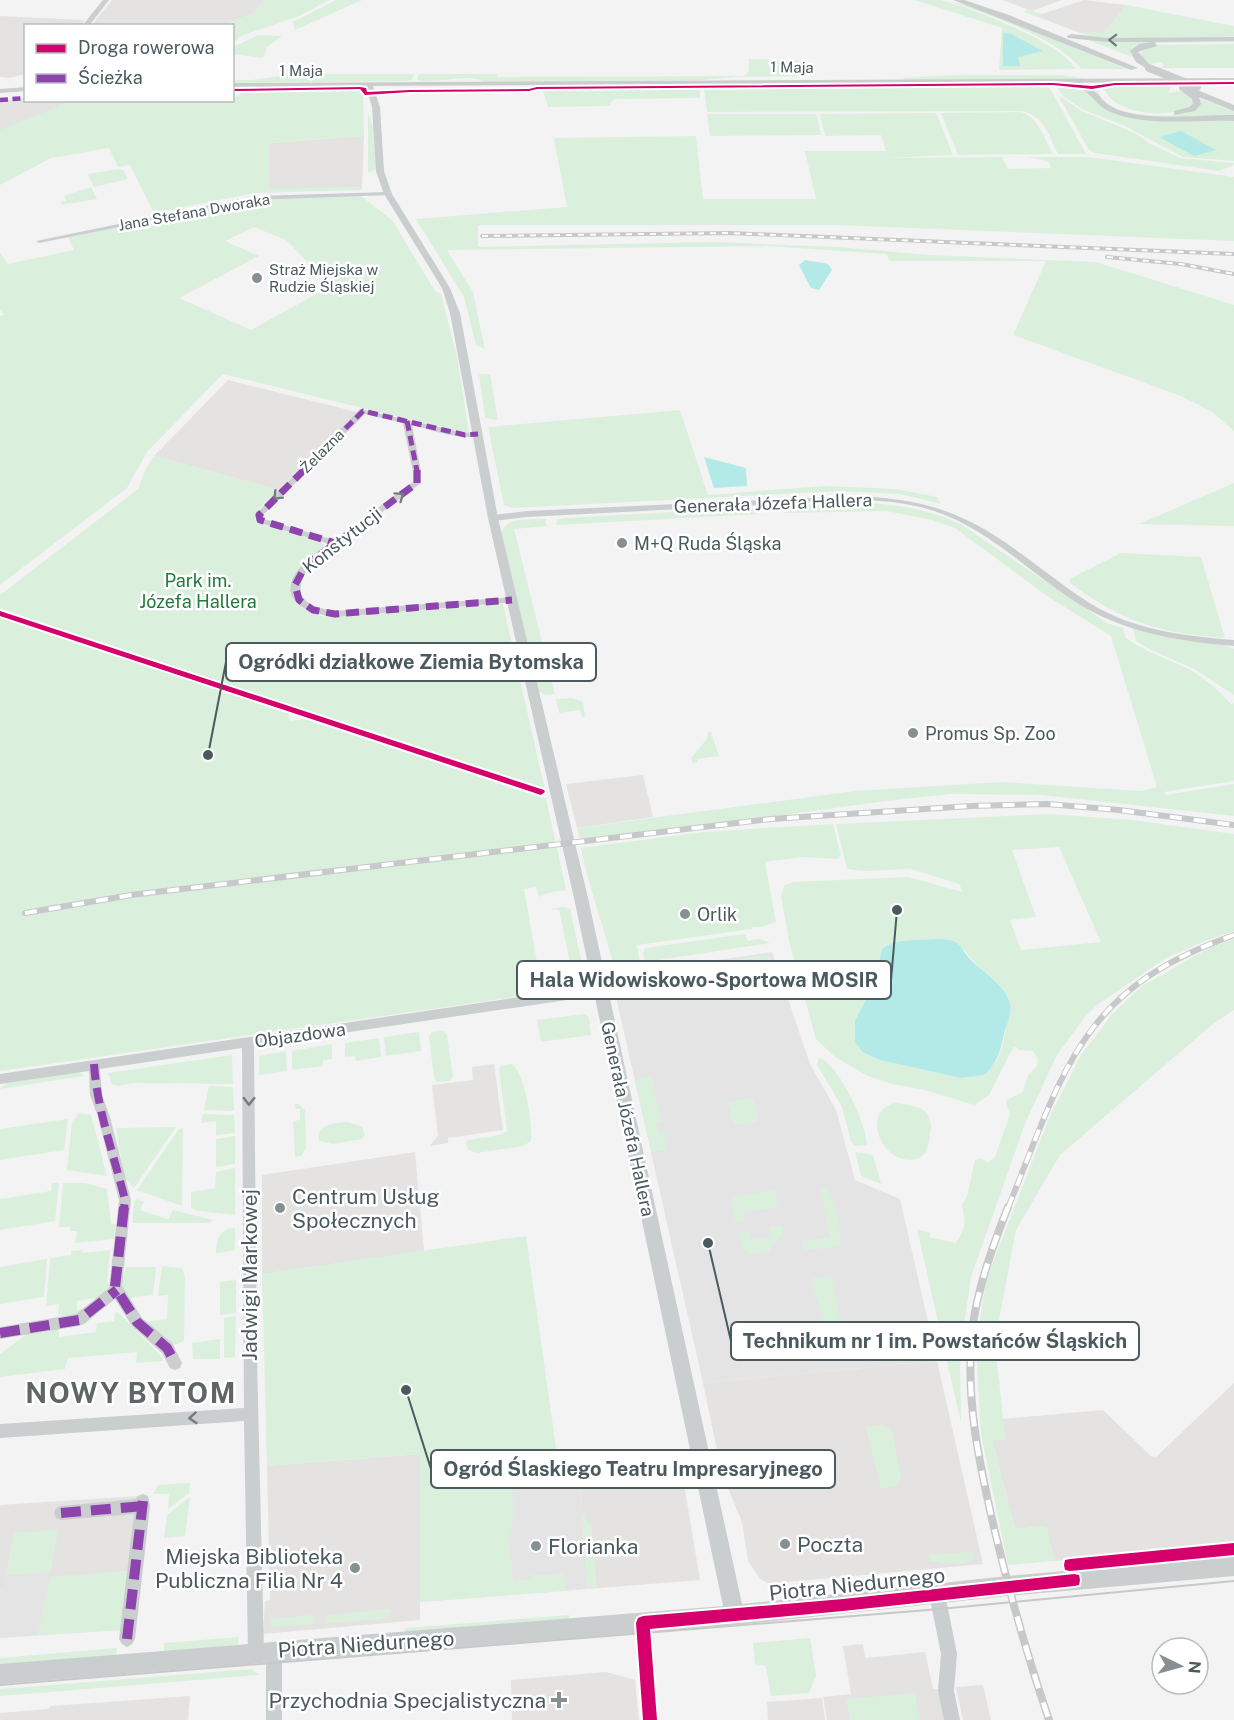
<svg xmlns="http://www.w3.org/2000/svg" width="1234" height="1720" font-family="'Public Sans',sans-serif">
  <rect width="100%" height="100%" fill="#f3f3f3"/>
  <path fill="#e4e3e1" d="M112,0H264L254,13L223,25L91,26Z
    M1002,0H1062L1032,11Z
    M1084,0L1126,5L1104,33H1080L1036,16Z
    M0,16L84,20L86,19L81,25L26,26L25,74L10,78L0,77Z
    M25,98L26,100L65,101L64,105L0,133V101Z
    M364,136L362,187L269,190V143Z
    M228,380L357,412L279,490L154,456Z
    M643,775L653,817L577,828L566,784Z
    M494,1064L503,1130L448,1138V1143L430,1146L438,1135L432,1085L473,1080L472,1067Z
    M415,1152L424,1251L262,1274V1175Z
    M937,1361L983,1564L776,1583L770,1584L760,1579L748,1561L742,1522L722,1474L703,1383Z
    M1234,1383V1545L1054,1561L1046,1526L1015,1529L992,1440L1004,1439L1002,1419L1103,1410L1151,1456L1156,1457Z
    M420,1454V1620L263,1634L265,1601L270,1600L267,1466Z
    M679,1454L700,1580L587,1589L579,1461Z
    M139,1496L129,1571L50,1577L0,1592V1505Z
    M863,1644L865,1658L925,1652L933,1689H941L948,1720H827L823,1697L851,1694L843,1646Z
    M606,1672L635,1680L639,1720H512L511,1680Z
    M983,1685L991,1720H963L956,1687Z
    M190,1696L188,1720H0V1713L48,1709L51,1706Z
    M822,1698L825,1720H768L767,1702Z"/>
  <path fill="#e5e4e5" d="M772,952L810,1064L836,1110L855,1180L900,1199L937,1361L703,1383L611,975Z
    M579,1461L587,1589L420,1602V1471Z
    M58,1530L50,1577L129,1571L122,1630L0,1638V1592H2L14,1533Z"/>
  <path fill="#daf0dd" fill-rule="evenodd" d="M264,0H329L299,16L241,36L233,43L232,26L223,25L254,13Z
    M336,0H362L295,30L293,22Z
    M915,0C923,0 931,0 939,0C969,6 1062,43 1076,69L999,70L1002,28Z
    M943,0L971,6L1127,69H1081C1058,38 980,10 943,0Z
    M1126,5L1234,26V38L1119,39L1092,37L1024,12L1027,9L1041,14L1038,17L1080,32L1104,33Z
    M258,35L282,36L267,47L263,58L233,54V47Z
    M1086,39L1234,41V42L1149,43L1131,53L1132,57Z
    M1234,44V68H1161L1164,65L1161,62L1150,64L1138,54L1155,45Z
    M749,59L807,61L808,76L735,77L703,80L485,82C465,72 441,85 417,80L419,74H498V77L744,76L749,71Z
    M294,74H414L412,80L405,81L233,83V80H252Z
    M956,75H1062L1086,79L905,81L903,78Z
    M1165,84L1171,87L1168,93L1182,91L1192,98L1193,105C1171,120 1115,115 1104,89L1117,85Z
    M1048,85L1086,154H1058C1048,134 1045,117 1022,111L707,112L704,88Z
    M1056,85L1087,89C1097,105 1108,111 1126,116L1234,119V161L1183,157L1125,126L1082,109L1062,95Z
    M672,87H700V98L614,99L609,106L548,107L543,91Z
    M360,88L363,89L364,136L269,143V189L362,187V190L255,193L154,213L130,165L118,167L109,148L51,158L0,185V130L57,107L62,101L232,100L233,97H237L243,92H287L288,89Z
    M1094,89H1096C1100,94 1102,100 1108,104C1126,117 1183,121 1200,106V98L1234,111V116C1194,114 1117,129 1094,89Z
    M1058,95L1080,110L1137,134L1149,143L1181,158L1234,163V165L1218,171L1095,153L1089,150Z
    M1021,112C1039,118 1044,138 1053,154L958,155L941,113Z
    M368,113L373,128L376,169L368,173Z
    M936,113L953,155L886,158L1002,157L1008,169L1051,168L1048,161L1028,157H1089L1234,177V241L836,225H478V247L716,242L838,247L929,255L1096,262L1234,305V431L1211,411L1181,396L1013,335L1046,261H889L887,254L768,246L447,250L473,292L485,349L476,345L464,297L416,219L567,207L554,138L696,136L703,199H816L805,151H886L881,135L825,136L820,114Z
    M707,114H816L821,135L710,136Z
    M118,169L123,170L128,179L94,187L88,174Z
    M91,187L97,199L61,205V202L66,201L64,196Z
    M361,196L392,220L435,291L441,294L458,361L469,434L223,374L147,452L127,488L0,585V316L5,315L0,310V253L8,264L74,250L68,237L261,200ZM254,227L286,240L331,286L251,330L179,298L259,256L225,241Z
    M479,374H490L498,420L485,418Z
    M680,410L708,495L825,486L895,489L937,497L941,504L900,494L842,491L512,508L504,505L488,427Z
    M154,456L279,490L259,509L255,518L257,523L319,541L324,545C318,560 298,562 289,586L296,603L320,616L334,617L503,604L545,790L0,610V595L138,489L146,468Z
    M1234,483V526L1139,524Z
    M846,502C886,503 926,507 962,525L1107,623L1123,628L1126,638C1145,652 1167,658 1188,669C1206,678 1219,691 1232,705L1234,702V781L1164,792L1166,795L1234,784V816L1041,795L950,794L886,801L581,843L577,828L855,791L1002,782L1141,791L1157,787L1111,636L1047,596L955,528L932,520L887,511L785,513V509L790,505Z
    M751,508L756,510L758,514L556,525L557,520L562,518Z
    M540,519H545L547,526L514,529L555,694L545,695L538,691L501,534C505,517 526,520 540,519Z
    M1121,553L1201,557L1225,638C1159,633 1123,622 1070,583L1069,579Z
    M0,616L289,712L290,721L307,719L546,799L566,890L548,893L539,897L536,887L524,889L537,962L547,961L549,988L543,993L0,1071Z
    M1133,628L1165,637L1224,645L1234,649V695L1194,669L1149,649L1136,641Z
    M572,698L583,702L585,717H582L580,710L559,713L556,699Z
    M708,732H711L719,756L697,759L698,762L693,763L691,758L707,739Z
    M1049,814L1132,820L1234,834V931L1205,941L1166,958L1097,1005L1084,1018L1057,1055L1026,1121L971,1277L960,1353L961,1423L917,1229L930,1233L929,1237L955,1243C967,1230 965,1220 962,1204L967,1196L975,1160L981,1158L988,1163L995,1157L1010,1114L1006,1104L1007,1100L1023,1092L1028,1075L1037,1066L1038,1059L1033,1051L1019,1050L1014,1046L989,1095L974,1105L925,1090L892,1084L868,1076L835,1057L816,1039L790,945L781,897L784,886L793,882L908,877L963,892L959,884L911,869L863,871L847,869L836,824ZM1059,847L1101,942L1021,950L1010,920L1036,917L1012,850ZM895,943L965,950C975,968 997,976 1006,995C1012,1008 1003,1053 995,1063C987,1073 972,1078 961,1078L880,1060L862,1052L859,1047L855,1020L873,987L882,949L885,945Z
    M833,824L841,855L838,859L802,857L765,862L776,922L762,927H752V929L637,945L640,963L614,967C604,927 589,889 581,848L703,832Z
    M563,907L570,909L583,968L582,975L569,978L566,975L572,972L559,910L549,909Z
    M745,934L748,941L760,939L770,943L645,962L643,954L645,948Z
    M1234,939V1010L1213,1024L1060,1155L1016,1230L995,1341L1005,1437L1004,1439L992,1441L1015,1529L1046,1526L1054,1561L1008,1565L981,1434L976,1347L986,1280L1050,1116L1081,1055L1095,1037L1112,1014L1142,986L1211,947Z
    M769,955L777,983L714,991L707,963Z
    M585,1014L589,1017L591,1035L541,1042L537,1020Z
    M443,1031L447,1035L453,1077L449,1081L437,1082L434,1078L429,1036L432,1032Z
    M419,1032L421,1051L386,1056L384,1037Z
    M379,1038L381,1057L356,1061L355,1056L345,1057V1043Z
    M332,1044V1059L323,1060V1066L292,1070V1051Z
    M286,1051L287,1071L259,1075V1056Z
    M232,1055L233,1084L136,1083L118,1086L112,1084L108,1073Z
    M819,1058C838,1062 868,1127 867,1145L855,1146L851,1141L842,1107L817,1065Z
    M512,1064C525,1073 533,1125 531,1141L523,1146L477,1153C470,1151 466,1150 466,1141L468,1140L500,1135L507,1131L499,1069L501,1066Z
    M72,1073H80L84,1076L0,1089L7,1083Z
    M651,1076L661,1121L655,1122L658,1132H664L668,1150L651,1152L635,1079Z
    M209,1086L233,1087L234,1111L204,1110Z
    M753,1098L758,1122L734,1125L727,1102Z
    M896,1103C919,1106 935,1109 930,1135C929,1141 928,1148 925,1153C921,1158 915,1160 909,1160C877,1158 863,1109 896,1103Z
    M295,1104H298L305,1110L306,1148L301,1156L295,1157L293,1121L300,1120V1109H296Z
    M79,1113L91,1115L107,1176L67,1170L72,1122Z
    M203,1114L234,1115L235,1133L216,1135V1121L201,1123Z
    M68,1119L64,1150L0,1160V1129Z
    M348,1122L362,1127L365,1135L362,1139L333,1144L319,1141C316,1123 336,1123 348,1122Z
    M176,1127L134,1188L124,1178L116,1128Z
    M183,1128L182,1206L137,1190L179,1129Z
    M235,1136V1164L216,1167V1139Z
    M855,1152L873,1155L881,1184L861,1176Z
    M235,1168V1215L198,1211L191,1208V1192L215,1188L216,1172Z
    M52,1183H59L55,1221L0,1230V1199L51,1191Z
    M63,1183H85L107,1189L111,1224H116L114,1239L75,1243L77,1231H70V1227H59Z
    M821,1189H829C836,1208 839,1225 841,1245L838,1247L804,1250L802,1241L830,1237Z
    M775,1190L778,1207L743,1212L745,1221L736,1223L731,1197Z
    M137,1199L144,1202L140,1210L168,1219L173,1210L214,1220L208,1223H132L134,1202Z
    M783,1225V1235L771,1245V1252L749,1254L742,1248L739,1232L748,1231L751,1240L770,1237L769,1228Z
    M235,1228V1250L216,1253C216,1240 220,1228 235,1228Z
    M526,1236L558,1462H571V1465L511,1469L513,1512L508,1558H511L513,1581L531,1579V1575L564,1574L565,1591L420,1602V1454L267,1466L262,1274Z
    M82,1250L84,1253L110,1250L107,1283L112,1285L102,1297L77,1301V1310L87,1309L77,1315L62,1317L58,1314L59,1304L46,1306L50,1258L71,1255V1251Z
    M47,1259L44,1297L0,1304V1267Z
    M162,1266L182,1268L185,1276L184,1341L172,1346L145,1322L167,1319L168,1295L158,1296Z
    M126,1267H156L153,1295L132,1297L130,1302L121,1285Z
    M828,1276L832,1278L844,1340L830,1341L812,1283V1279Z
    M236,1280V1313L220,1315V1282Z
    M118,1312L163,1358V1361L136,1363L137,1352L68,1358L65,1369L0,1377V1354L27,1334L59,1329V1337L96,1332L97,1323L114,1321L115,1313Z
    M236,1316L235,1357L224,1358V1318Z
    M220,1339V1359H193L192,1343Z
    M880,1425L889,1428L892,1433L901,1477L897,1485L881,1489L866,1427Z
    M190,1483L189,1493L168,1509L169,1494H153L158,1485Z
    M190,1497L185,1536L164,1538L167,1515Z
    M586,1510L587,1523H591L597,1588H587L583,1516Z
    M58,1530L51,1572L6,1575L14,1533Z
    M973,1552L974,1560C961,1566 945,1563 930,1561L929,1555Z
    M129,1571L122,1630L38,1635L50,1577Z
    M390,1609V1618L326,1623L327,1615Z
    M313,1615V1624L271,1627V1619Z
    M569,1615V1620L405,1633V1628Z
    M239,1637L238,1645L164,1652V1643Z
    M810,1638L816,1676L809,1693L771,1696L766,1666L755,1664L753,1643Z
    M117,1648L116,1655L0,1665V1658Z
    M252,1669L259,1675L0,1696V1689Z
    M915,1693L920,1720H850L846,1699Z"/>
  <path fill="#b3eae8" d="M1003,33L1011,34L1043,51L1018,57L1020,66H1003Z
    M1181,131L1216,150L1194,156L1159,137Z
    M805,260L828,264L832,270L819,290L811,288L799,265Z
    M704,457L746,468L747,486L714,488Z
    M934,939C965,939 956,946 974,963C988,975 1014,992 1010,1013C1009,1022 1004,1030 1003,1039C1000,1053 995,1066 984,1075L961,1078L880,1060L862,1052L859,1047L855,1042V1020L873,987L882,949C893,938 919,941 934,939Z"/>
  <g fill="none" stroke-linecap="round" stroke-linejoin="round">
    <path fill="#cbcece" fill-rule="evenodd" d="M388,192L391,194L390,195L255,200L39,243L36,241L255,196Z
      M360,409L465,433L478,432L482,434C467,443 429,429 412,425L421,472V483L309,567C290,596 305,607 335,611L512,597L516,600L515,602L335,617C304,613 272,597 303,564C310,556 321,550 329,544L257,522L255,515ZM365,414L403,423L413,472V482L334,540L264,519L263,515Z
      M851,496C919,498 961,510 1016,550C1043,569 1069,591 1098,608C1140,631 1187,636 1234,640V646C1176,641 1120,632 1071,599C1026,569 986,528 934,511C878,493 816,502 758,505C681,509 604,513 527,517L493,521L489,518L493,515L527,511Z
      M601,985L605,987L607,990L605,993L601,995L254,1046L257,1358L264,1653L261,1658L256,1661L251,1658L248,1653L244,1421L0,1438V1424L244,1408L242,1048L100,1069L102,1095L110,1117L131,1200L122,1286L142,1318L172,1343L182,1363L180,1368L175,1370L170,1368L162,1353L132,1326L115,1299L84,1324L79,1326L0,1339V1327L76,1314L109,1288L119,1200L98,1117L90,1095L89,1071L0,1084V1074Z
      M143,1494L148,1496L150,1506L135,1639L132,1644L127,1647L122,1644L119,1639L134,1514L61,1520L56,1518L54,1513L56,1508L61,1506L136,1499L138,1496Z
      M937,1586L942,1589L945,1594L957,1654L954,1691L960,1720H944L938,1691L941,1654L929,1594L932,1589Z
      M643,1615L648,1618L651,1623L658,1720H642L635,1623L638,1618Z
      M274,1643L279,1646L282,1651V1720H266V1651L269,1646Z"/>
    <path fill="#cbcece" fill-rule="evenodd" d="M103,0H109L89,26H82Z
      M1234,78V82L373,86L380,107L384,171L392,194L450,288L460,313L498,518L588,898L742,1604L1008,1576L1234,1556V1576L1008,1596L735,1625L0,1684V1664L723,1606L574,898L488,518L450,313L442,288L384,194L376,171L372,107L366,87H232V83Z
      M26,87V91L0,93V89Z"/>
    <path fill="#cacecf" fill-rule="evenodd" d="M953,0H964L1009,15L1138,68L1131,70Z
      M1071,34L1108,38L1234,37V41L1155,42L1157,46L1138,52L1153,68L1149,70L1136,62L1130,51L1139,44L1152,42H1108L1068,38L1067,36Z
      M1070,79C1098,84 1098,103 1119,110C1155,122 1197,114 1234,115V121C1194,119 1151,127 1113,113C1093,106 1092,88 1067,83L1066,81Z
      M1108,79L1115,81L1102,89L1095,87Z
      M1179,85H1185L1234,105V111L1199,97L1201,104L1195,111L1174,115V111L1189,107L1193,104L1192,99L1179,89Z"/>
    <path stroke="#c7c8c9" stroke-width="2" d="M0,1685L940,1609L1234,1581"/>
    <defs>
      <path id="rail-far2" d="M482,236L730,233L1234,254
        M1107,257L1181,264L1234,274"/>
      <path id="rail-far1" d="M25,913L131,895L771,819L971,806L1047,804L1119,810L1234,825
        M1008,1208C1064,1070 1080,989 1234,935"/>
      <path id="rail" d="M1008,1207C993,1245 979,1284 973,1324C964,1395 979,1463 995,1532C1010,1595 1028,1658 1049,1720"/>
    </defs>
    <use href="#rail-far2" stroke="#c7c8c9" stroke-width="4"/>
    <use href="#rail-far1" stroke="#c7c8c9" stroke-width="6"/>
    <use href="#rail" stroke="#c7c8c9" stroke-width="8"/>
    <use href="#rail-far2" stroke="#fff" stroke-width="2" stroke-dasharray="6" stroke-linecap="butt"/>
    <use href="#rail-far1" stroke="#fff" stroke-width="4" stroke-dasharray="12" stroke-linecap="butt"/>
    <use href="#rail" stroke="#fff" stroke-width="5" stroke-dasharray="15" stroke-linecap="butt"/>
    <path stroke="#cacecf" stroke-width="8" d="M1149,68L1197,87"/>
    <path stroke="#8e44ad" stroke-width="4.5" stroke-dasharray="8 4.5" stroke-linecap="butt" d="M0,100L26,98"/>
    <path stroke="#8e44ad" stroke-width="5" stroke-dasharray="10 5" stroke-linecap="butt" d="M407,421L417,471
      M303,471L363,411L465,435L478,434"/>
    <path stroke="#8e44ad" stroke-width="7" stroke-dasharray="13 7" stroke-linecap="butt" d="M304,470L259,515L260,520L335,543
      M417,470V483L306,565L295,585L299,600L313,610L335,614L512,600"/>
    <path stroke="#8e44ad" stroke-width="8" stroke-dasharray="16 8" stroke-linecap="butt" d="M94,1064C97,1110 114,1155 125,1200L124,1208"/>
    <path stroke="#8e44ad" stroke-width="10" stroke-dasharray="20 10" stroke-linecap="butt" d="M124,1207L115,1287L137,1322L167,1348L175,1363
      M0,1333L79,1320L117,1290
      M61,1513L143,1506
      M127,1639L143,1501"/>
    <defs>
      <path id="cycleway" d="M1234,82V84L1115,85L1092,89L1053,85L537,89L529,91L410,92L365,95L360,89L232,91V89L360,87L366,88L367,92L410,90L529,89L537,87L1053,83L1092,86L1115,83Z
        M0,611L544,790L545,792L541,795L538,794L0,616Z
        M1234,1543V1555L1070,1571L1065,1570L1064,1565L1065,1560L1070,1559Z
        M1074,1574L1079,1575L1080,1580L1079,1585L1074,1586L843,1611L650,1629L657,1720H643L636,1623L638,1618L643,1616L843,1599Z"/>
    </defs>
    <use href="#cycleway" stroke="#fff" stroke-width="4"/>
    <use href="#cycleway" fill="#d6006c" fill-rule="evenodd"/>
  </g>
  <defs><path id="oneway-chevron" d="M-2-3.5L2.5 0L-2 3.5" fill="none" stroke-width="1.6" stroke-linecap="round" stroke-linejoin="round" transform="scale(1.5)"/></defs>
  <g stroke="#717d80">
    <use href="#oneway-chevron" transform="translate(1113 40) rotate(-178)"/>
    <use href="#oneway-chevron" transform="translate(277 496) rotate(135)"/>
    <use href="#oneway-chevron" transform="translate(400 496) rotate(-35)"/>
    <use href="#oneway-chevron" transform="translate(249 1101) rotate(91)"/>
    <use href="#oneway-chevron" transform="translate(193 1418) rotate(176)"/>
  </g>
  <g fill="#869092" stroke="#fff" stroke-width="2">
    <circle cx="257" cy="278" r="6"/>
    <circle cx="622" cy="543" r="6"/>
    <circle cx="913" cy="733" r="6"/>
    <circle cx="685" cy="914" r="6"/>
    <circle cx="280" cy="1208" r="6"/>
    <circle cx="785" cy="1544" r="6"/>
    <circle cx="536" cy="1546" r="6"/>
    <circle cx="355" cy="1568" r="6"/>
    <path d="M556 1691h6v6h6v6h-6v6h-6v-6h-6v-6h6z"/>
  </g>
  <g text-anchor="middle" dominant-baseline="central" stroke-width="5" stroke-linejoin="round" paint-order="stroke">
    <g font-size="15" fill="#4b5a5e" stroke="#fff">
      <text transform="translate(792 67) rotate(1)">1 Maja</text>
      <text x="301" y="70">1 Maja</text>
      <text transform="translate(194 212) rotate(-10)">Jana Stefana Dworaka</text>
      <text transform="translate(322 451) rotate(-45)">Żelazna</text>
    </g>
    <g font-size="15" fill="#4b5a5e" stroke="#fff" text-anchor="start">
      <text x="269" y="269">Straż Miejska w<tspan x="269" dy="17">Rudzie Śląskiej</tspan></text>
    </g>
    <g font-size="18" fill="#4b5a5e" stroke="#fff">
      <text transform="translate(773 503) rotate(-2)">Generała Józefa Hallera</text>
      <text transform="translate(342 540) rotate(-38)">Konstytucji</text>
      <text transform="translate(300 1035) rotate(-8)">Objazdowa</text>
      <text transform="translate(628 1119) rotate(78)">Generała Józefa Hallera</text>
    </g>
    <g font-size="18" fill="#4b5a5e" stroke="#fff" text-anchor="start">
      <text x="634" y="543">M+Q Ruda Śląska</text>
      <text x="925" y="733">Promus Sp. Zoo</text>
      <text x="697" y="914">Orlik</text>
    </g>
    <g font-size="18" fill="#207b38" stroke="#fff">
      <text x="198" y="580">Park im.<tspan x="198" dy="21">Józefa Hallera</tspan></text>
    </g>
    <g font-size="21" fill="#4b5a5e" stroke="#fff" text-anchor="start">
      <text x="292" y="1196">Centrum Usług<tspan x="292" dy="24">Społecznych</tspan></text>
      <text x="797" y="1544">Poczta</text>
      <text x="548" y="1546">Florianka</text>
      <text x="343" y="1556" text-anchor="end">Miejska Biblioteka<tspan x="343" dy="24">Publiczna Filia Nr 4</tspan></text>
      <text x="546" y="1700" text-anchor="end">Przychodnia Specjalistyczna</text>
    </g>
    <g font-size="21" fill="#4b5a5e" stroke="#fff">
      <text transform="translate(249 1275) rotate(-90)">Jadwigi Markowej</text>
      <text transform="translate(857 1584) rotate(-6)">Piotra Niedurnego</text>
      <text transform="translate(366 1644) rotate(-4)">Piotra Niedurnego</text>
    </g>
    <g font-size="28" font-weight="bold" letter-spacing="1.5" fill="#5f6466" stroke="#fff">
      <text x="131" y="1392">NOWY BYTOM</text>
    </g>
  </g>
  <path fill="none" stroke="#4b5a5e" stroke-width="2" d="M208 755L226 662M897 910L891 980M708 1243L731 1341M406 1390L431 1469"/>
  <g fill="#4b5a5e" stroke="#fff" stroke-width="2">
    <circle cx="208" cy="755" r="6"/>
    <circle cx="897" cy="910" r="6"/>
    <circle cx="708" cy="1243" r="6"/>
    <circle cx="406" cy="1390" r="6"/>
  </g>
  <g fill="#fff" stroke="#4b5a5e" stroke-width="2">
    <rect x="226" y="643" width="370" height="38" rx="6"/>
    <rect x="517" y="961" width="374" height="38" rx="6"/>
    <rect x="731" y="1322" width="408" height="38" rx="6"/>
    <rect x="431" y="1450" width="404" height="38" rx="6"/>
  </g>
  <g font-size="20" text-anchor="middle" font-weight="bold" fill="#4b5a5e">
    <text x="411" y="669">Ogródki działkowe Ziemia Bytomska</text>
    <text x="704" y="987">Hala Widowiskowo-Sportowa MOSIR</text>
    <text x="935" y="1348">Technikum nr 1 im. Powstańców Śląskich</text>
    <text x="633" y="1476">Ogród Ślaskiego Teatru Impresaryjnego</text>
  </g>
  <rect x="24" y="24" width="210" height="78" fill="#ffffff" stroke="#b7bdbf" stroke-width="1.5"/>
  <rect x="36" y="44" width="30" height="9" fill="#d6006c" stroke="#b7bdbf" stroke-width="1.5"/>
  <text x="78" y="54" font-size="18" fill="#4b5a5e">Droga rowerowa</text>
  <rect x="36" y="74" width="30" height="9" fill="#8e44ad" stroke="#b7bdbf" stroke-width="1.5"/>
  <text x="78" y="84" font-size="18" fill="#4b5a5e">Ścieżka</text>
  <g transform="translate(1180 1666) rotate(95)"><circle r="28" fill="#ffffff" stroke="#b7bdbf" stroke-width="1.5"/>
  <path d="M0-4.5L10 22L0 15L-10 22Z" fill="#869092"/>
  <text y="-9" font-size="16" font-weight="bold" text-anchor="middle" fill="#4b5a5e">N</text>
  </g>
</svg>
